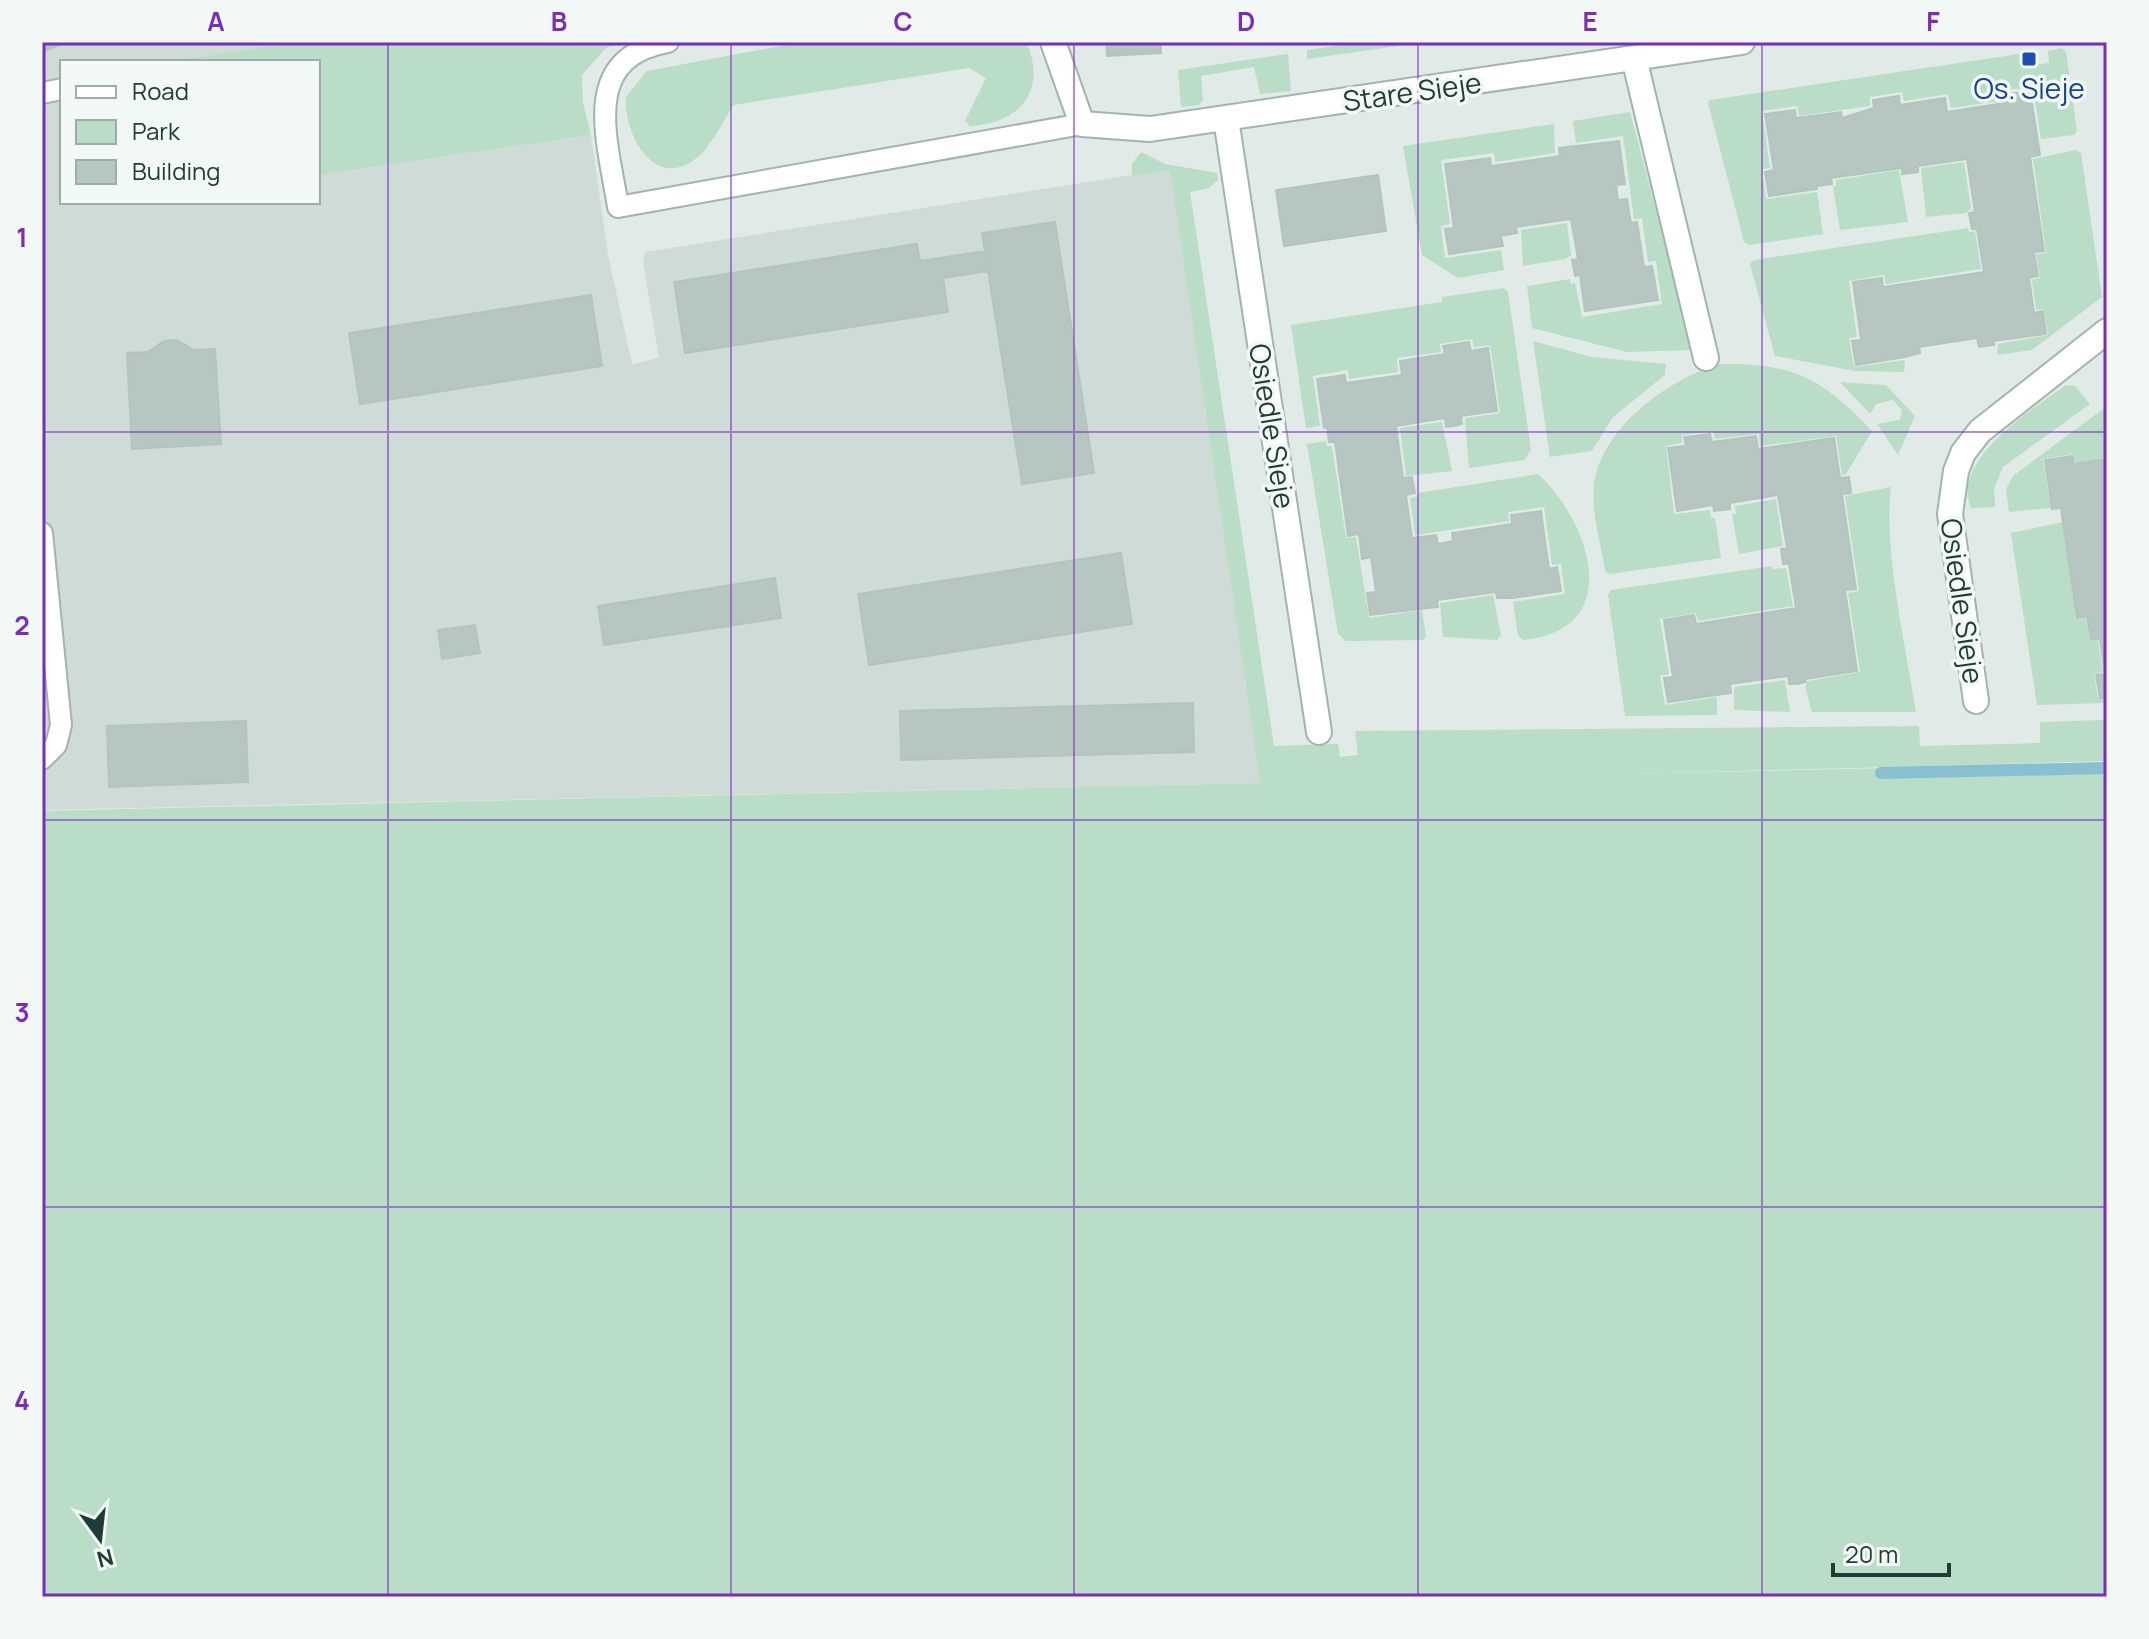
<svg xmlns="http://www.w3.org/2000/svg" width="2149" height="1639" font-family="Manrope,sans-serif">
  <rect width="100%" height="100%" fill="#e0ebe7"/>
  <path fill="#cfdbd7" d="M42,42H295L166,62H62V202H318V175L591,135L608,255L632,364L659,358L643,262L645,252L1170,169L1260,783L42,810Z"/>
  <path fill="#b9ddc6" d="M295,42H621L605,49L582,75L583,103L591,135L318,175V62H166Z
    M802,42H1026C1048,90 1020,124 970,126L965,121L986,78L969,68L734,105C722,122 711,148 694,160C652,190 623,131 626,97L647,71Z
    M1361,42H1426L1307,59V50Z
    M2062,48L2066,52L2077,131L2074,135L2041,139L2033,87L1998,91L1999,101L1951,108L1948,94L1904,101L1902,92L1870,97V106L1799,116L1797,106L1762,111L1770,168L1762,169L1766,199L1817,192L1823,234L1749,245L1744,242L1708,103L1710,100L2019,54L2022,67L2049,63L2048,51Z
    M1288,54L1291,91L1260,94L1254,67L1201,76L1203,100L1199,105L1181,107L1178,70Z
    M1630,112L1693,350L1627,352L1532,328L1527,286L1570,279L1571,284L1575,283L1582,317L1662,304L1656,261L1648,262L1642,218L1634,219L1623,136L1576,143L1573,121Z
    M1554,124L1555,153L1495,162L1494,153L1441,160L1450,224L1441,226L1445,258L1501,250L1504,270L1458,278L1422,255L1403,146Z
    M2076,150L2081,153L2102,297L2032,350L1997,355L1998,344L2048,335L2044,309L2036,310L2032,280L2040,278L2036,254L2046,253L2033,159Z
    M1141,152L1165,164L1217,173L1218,180L1209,188L1190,192L1274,746L1338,744L1340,757L1358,755L1355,731L1919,726L1920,746L2040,743V722L2107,720V761L1628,774L2107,763V1597H42V811L1260,783L1170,170L1132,176V164Z
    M1964,162L1971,209L1966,213L1926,217L1921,168Z
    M1899,170L1908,222L1840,230L1833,187L1836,186V180Z
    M1567,223L1571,255L1565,259L1523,266L1521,230Z
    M1968,228L1969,232L1975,231L1981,269L1886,284L1884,275L1849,281L1857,337L1849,338L1854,367L1905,360L1904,372L1855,371L1775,356L1750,264L1754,260Z
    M1504,288L1508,292L1531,450L1524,460L1469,468L1465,418L1500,413L1490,345L1474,347L1472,339L1440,344L1441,352L1397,358L1398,372L1349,379L1348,370L1313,376L1320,426L1306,428L1291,325L1442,302V297Z
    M1533,341L1592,357L1666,364L1665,375L1613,417L1592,451L1550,457Z
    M1720,364C1794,363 1823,379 1872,431L1846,474L1842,475L1836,436L1760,446L1759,434L1715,439L1713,431L1682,435V443L1666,446L1674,514L1710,510L1711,518H1715L1721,558L1610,574L1605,571C1601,542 1588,503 1596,474C1610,422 1671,378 1720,364Z
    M1840,382L1886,385L1915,416L1898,455L1877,424L1900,420L1902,410L1893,400L1876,404L1870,414Z
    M2066,385L2075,386L2090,404L2003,467L1994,489L1995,507L1971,508C1950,459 2035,408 2066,385Z
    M2107,406V458L2075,463L2074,454L2043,459L2051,508L2009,512L2006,489L2013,476Z
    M1442,422L1452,471L1406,476L1400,428Z
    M1326,441L1327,446H1332L1346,538L1356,537L1369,618L1422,610L1426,636L1423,640L1346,641L1338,634L1307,444Z
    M1538,474C1591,523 1626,630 1523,640L1518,635L1513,602L1565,594L1561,564L1552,565L1544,507L1508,512L1509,521L1415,535L1410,498L1418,497V493Z
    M1891,487C1883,548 1906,648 1916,712H1812L1805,686L1808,681L1860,672L1848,593L1859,591L1845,496Z
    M1776,499L1783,546L1739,554L1732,514H1736L1735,506Z
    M2063,522L2076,619L2086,618L2090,641H2098L2103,672L2094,674L2098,698H2107V703L2037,705L2011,533Z
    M1772,566V569L1786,568L1793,606L1698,621L1696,613L1660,619L1669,674L1660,676L1665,705L1717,697V715L1625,716L1608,595L1611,590Z
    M1493,595L1501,635L1497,640L1443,637L1440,603Z
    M1785,680L1790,712L1734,710V687Z"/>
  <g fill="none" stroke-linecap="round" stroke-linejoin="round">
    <path stroke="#88c0d1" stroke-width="12" d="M1881,773L2107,768"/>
  </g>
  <path fill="#b6c6c1" stroke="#b3c5bf" stroke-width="2" d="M42,42H67L42,52Z
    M1106,42H1161V53L1107,56Z
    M2030,91L2040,155L2030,157L2044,251L2034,252L2038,276L2029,278L2034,313L2043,311L2046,334L1993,341L1994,345L1979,347L1977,338L1919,347L1920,353L1905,357L1856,365L1852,341L1861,340L1853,282L1882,278L1883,287L1984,272L1977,229H1972L1969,213L1975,212L1967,159L1918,166V172L1902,174V168L1831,178L1832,184L1817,186V189L1769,196L1765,172L1774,170L1765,114L1795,110L1796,118L1841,112L1842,118L1874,108L1873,100L1899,96L1900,105L1945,98L1947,112L2004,103L2002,95Z
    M1619,141L1625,184L1616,185L1618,200L1627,199L1631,223L1637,222L1644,267L1652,266L1658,300L1585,311L1580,275L1575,276L1572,260L1578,259L1571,219L1516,227L1517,233L1501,236L1503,246L1449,254L1445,229L1454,228L1445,164L1490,158L1491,166L1560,156L1559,148Z
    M1378,175L1386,231L1284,246L1276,190Z
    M1055,222L1094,473L1022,484L982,233Z
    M917,244L920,261L985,251L988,271L943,278L948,312L685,353L674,282Z
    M591,295L602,366L360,404L349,333Z
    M177,340L194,350L215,349L221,444L132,449L127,353L148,352L164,341Z
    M1469,342L1471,351L1488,348L1497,411L1461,416L1462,424L1454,426L1446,427L1445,418L1396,426L1403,478L1412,477L1415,493L1406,495L1412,538L1436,535L1438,544L1453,541L1452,533L1512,524L1511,515L1541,511L1549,569L1557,567L1561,591L1513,598H1497L1496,592L1437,600L1438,607L1370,615L1367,593L1376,592L1371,557L1362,559L1359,534L1348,536L1335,442H1329L1327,427L1324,428L1317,379L1345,375L1346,383L1402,375L1400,361L1445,354L1443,346Z
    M1710,434L1712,442L1756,436L1758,449L1834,438L1840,478L1849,477L1851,493L1842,494L1856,589L1845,590L1857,671L1805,679L1806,682L1797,684H1789L1788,676L1730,684L1731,693L1668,702L1664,678L1673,677L1664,620L1694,615L1696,624L1796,608L1789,564H1783L1781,549L1787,548L1778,495L1730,503V509L1714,511L1713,505L1677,511L1668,448L1686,446L1684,437Z
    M2073,456L2074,464L2107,459V697L2100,698L2096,675L2105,674L2100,639L2091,640L2087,616L2077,618L2061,508L2052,509L2045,460Z
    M1121,553L1132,624L869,665L858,594Z
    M775,578L781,618L604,645L598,606Z
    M475,625L480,653L442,659L438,630Z
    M1193,703L1194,752L901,760L900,711Z
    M246,721L248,782L109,787L107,726Z"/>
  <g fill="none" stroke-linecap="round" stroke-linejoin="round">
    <defs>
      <path id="service" d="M668,42C578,58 608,141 618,207L1082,124
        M42,93L62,89
        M42,533L61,725L56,745L42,759"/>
      <path id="minor" d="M1053,42L1082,124L1150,129L1742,42
        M1634,58L1706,358
        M1226,119L1319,732
        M1976,701L1950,514L1956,471L1963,453L1980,431L2107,331"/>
    </defs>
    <use href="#service" stroke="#a3b3af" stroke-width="24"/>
    <use href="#minor" stroke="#a3b3af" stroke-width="28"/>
    <use href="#service" stroke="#fff" stroke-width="20"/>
    <use href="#minor" stroke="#fff" stroke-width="24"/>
  </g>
  <path fill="none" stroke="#7b2cbf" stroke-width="2" stroke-opacity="0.55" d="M388,42V1597M731,42V1597M1074,42V1597M1418,42V1597M1762,42V1597M42,432H2107M42,820H2107M42,1207H2107"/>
  <rect fill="#1a4fb4" stroke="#f1f8f5" stroke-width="3" x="2021" y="51" width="16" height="16" rx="4"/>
  <g text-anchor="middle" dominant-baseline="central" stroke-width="7" stroke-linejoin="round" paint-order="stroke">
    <g font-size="28" fill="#164399" stroke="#f1f8f5">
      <text x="2029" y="88">Os. Sieje</text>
    </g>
    <g font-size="28" fill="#213c37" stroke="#f1f8f5">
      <text transform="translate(1412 91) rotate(-8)">Stare Sieje</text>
      <text transform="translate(1273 426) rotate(81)">Osiedle Sieje</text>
      <text transform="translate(1963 601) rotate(82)">Osiedle Sieje</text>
    </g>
  </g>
  <rect width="2149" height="1639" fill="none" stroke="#f1f8f5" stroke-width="88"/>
  <rect x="60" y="60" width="260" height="144" fill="#f1f8f5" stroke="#9eada9" stroke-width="2"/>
  <rect x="76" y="86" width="40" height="12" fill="#ffffff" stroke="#9eada9" stroke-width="2"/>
  <text x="132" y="100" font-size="24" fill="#213c37">Road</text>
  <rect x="76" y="120" width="40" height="24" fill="#b9ddc6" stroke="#9eada9" stroke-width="2"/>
  <text x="132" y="140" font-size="24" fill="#213c37">Park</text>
  <rect x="76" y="160" width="40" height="24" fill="#b6c6c1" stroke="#9eada9" stroke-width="2"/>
  <text x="132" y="180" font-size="24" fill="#213c37">Building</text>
  <g transform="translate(100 1539) rotate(165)" stroke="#f1f8f5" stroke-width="6" paint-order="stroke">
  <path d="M0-6L14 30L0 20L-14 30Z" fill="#213c37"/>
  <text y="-12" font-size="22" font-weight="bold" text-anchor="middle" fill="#213c37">N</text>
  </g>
  <path d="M1833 1563v12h116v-12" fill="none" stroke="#213c37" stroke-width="4"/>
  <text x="1845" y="1563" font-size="24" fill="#213c37" stroke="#f1f8f5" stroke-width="6" paint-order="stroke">20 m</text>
  <rect x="44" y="44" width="2061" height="1551" fill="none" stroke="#7b2cbf" stroke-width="3"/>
  <g font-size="26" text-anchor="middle" font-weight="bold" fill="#7b2cbf">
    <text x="216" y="31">A</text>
    <text x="559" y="31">B</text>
    <text x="903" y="31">C</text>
    <text x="1246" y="31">D</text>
    <text x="1590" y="31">E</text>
    <text x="1933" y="31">F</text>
    <text x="22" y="247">1</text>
    <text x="22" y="635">2</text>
    <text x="22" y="1022">3</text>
    <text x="22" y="1410">4</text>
  </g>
</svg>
